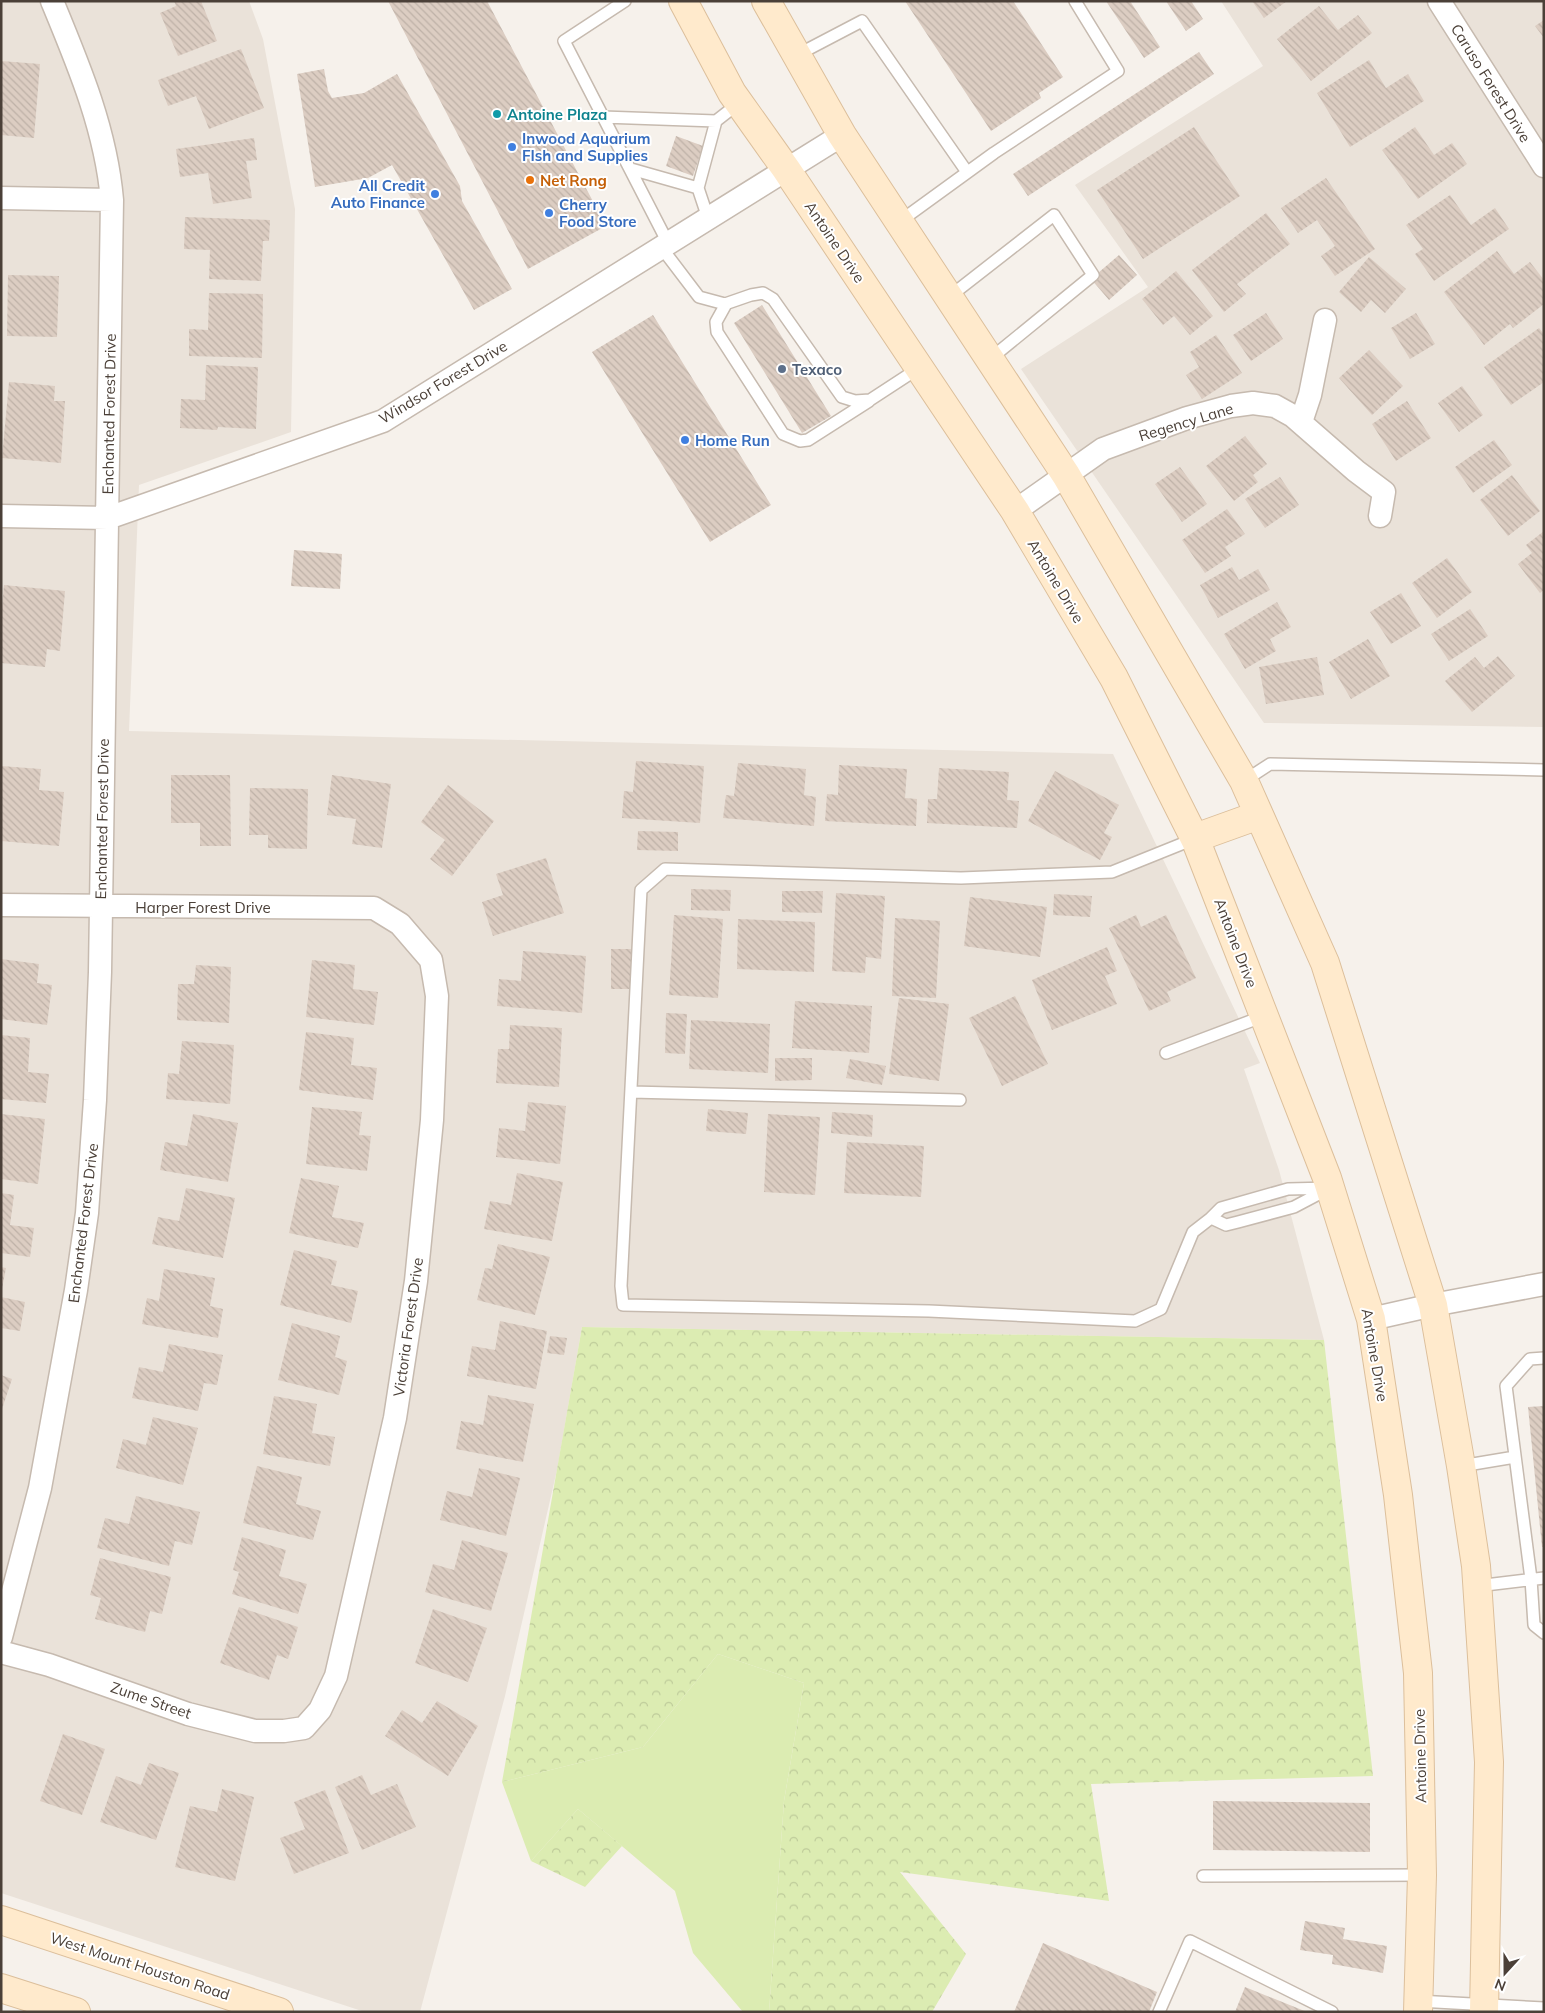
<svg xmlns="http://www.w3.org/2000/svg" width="1545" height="2013" font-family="Mulish,sans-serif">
  <defs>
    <pattern id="forest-crowns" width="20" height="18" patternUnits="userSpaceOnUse" patternTransform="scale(1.25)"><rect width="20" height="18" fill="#dcecb2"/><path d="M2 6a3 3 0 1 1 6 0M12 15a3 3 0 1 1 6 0" fill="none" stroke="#becb9a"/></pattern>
    <pattern id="building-back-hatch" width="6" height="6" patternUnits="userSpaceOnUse" patternTransform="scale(1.25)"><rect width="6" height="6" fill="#dccdc2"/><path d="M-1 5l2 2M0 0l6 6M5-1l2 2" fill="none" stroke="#beb1a7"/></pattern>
  </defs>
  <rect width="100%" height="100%" fill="#f6f1eb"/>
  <path fill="#eae2d9" d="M1,1H249L263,39L295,209L291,432L139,485L129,731L1113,754L1260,1063L1244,1069L1279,1170L1324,1340L582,1327L557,1470L505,1696L420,2012H365L1,1893Z
    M1221,1H1544V727L1264,723L1021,369L1148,287L1075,185L1263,66Z"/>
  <path fill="#dcecb2" d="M718,1654L804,1683L784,1801L769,2012H743L693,1953L675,1891L578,1809L531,1861L502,1782L643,1747Z"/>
  <path fill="url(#forest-crowns)" d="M582,1327L1324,1340L1373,1776L1091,1784L1109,1901L900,1872L966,1954L932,2012H769L784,1801L804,1683L718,1654L643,1747L502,1782Z
    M578,1809L622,1846L585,1887L531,1861Z"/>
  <path fill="url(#building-back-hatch)" d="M174,1H201L217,41L178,56L160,13L176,6Z
    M388,1H487L606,226L528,269Z
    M905,1H1013L1063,77L1039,93L1041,98L991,131Z
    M1106,1H1130L1160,47L1144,58Z
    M1166,1H1191L1203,19L1186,31Z
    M1252,1H1287L1264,18Z
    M1319,6L1338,30L1358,15L1372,33L1311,81L1277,39Z
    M1544,20V38L1535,26Z
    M241,49L264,108L209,129L196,96L168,106L158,80Z
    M1199,52L1214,74L1028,196L1013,174Z
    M1369,60L1386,88L1408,74L1424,101L1350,147L1317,93Z
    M1,61L40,64L34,138L1,135Z
    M324,69L328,91L332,98L364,93L397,74L460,186L462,201L512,289L474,310L392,165L368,178L315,187L297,74Z
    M1194,127L1240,196L1143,259L1097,190Z
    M1415,127L1434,155L1452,143L1467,164L1418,199L1382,150Z
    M676,136L703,146L693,176L666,166Z
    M254,138L257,160L246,161L252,198L213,204L208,173L180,177L176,149Z
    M1326,178L1375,249L1335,276L1321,256L1335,246L1317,220L1298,233L1281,208Z
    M1450,195L1471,225L1495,208L1509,229L1434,281L1415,254L1423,249L1406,225Z
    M1266,213L1290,244L1237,284L1246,294L1224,312L1192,270Z
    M185,217L270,220L269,241H263L261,281L209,279L210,250L184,249Z
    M1497,251L1514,274L1530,262L1544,280V304L1513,328L1510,324L1484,345L1444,292Z
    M1119,255L1137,275L1109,300L1091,279Z
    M1369,257L1406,289L1385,313L1371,300L1361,312L1339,292Z
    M1176,271L1213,316L1190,335L1174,316L1163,325L1142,299Z
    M8,275L59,276L57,337L7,336Z
    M209,293L263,294L262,358L189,356V329L208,330Z
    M762,305L831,416L802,433L734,323Z
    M1266,313L1283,339L1251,361L1233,335Z
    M1416,313L1435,344L1410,359L1391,328Z
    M653,315L771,505L710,542L592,352Z
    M1539,328L1544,334V382L1511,405L1484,367Z
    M1216,335L1242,373L1202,399L1186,375L1199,367L1190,352Z
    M1369,350L1403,386L1372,415L1339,378Z
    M206,365L258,367L256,429L218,427L217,430L180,428L181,399L205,400Z
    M9,382L55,386L54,401H65L61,463L2,458Z
    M1462,386L1483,415L1459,432L1438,403Z
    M1407,401L1431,438L1396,461L1372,424Z
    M1245,436L1267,464L1253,475L1258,482L1234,501L1206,466Z
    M1494,440L1512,465L1473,493L1455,467Z
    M1180,467L1207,504L1182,522L1155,484Z
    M1512,475L1540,511L1508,536L1480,500Z
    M1280,477L1299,505L1265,528L1245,499Z
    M1227,509L1245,534L1225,547L1231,556L1205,573L1182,540Z
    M1544,531V590L1540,593L1518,564L1532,553L1526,545Z
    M294,550L342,554L340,589L291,586Z
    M1447,558L1472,592L1437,618L1412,583Z
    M1232,567L1239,580L1258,569L1270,590L1218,618L1200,585Z
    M4,585L65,591L60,651L47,649L45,667L1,663V617Z
    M1401,593L1421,626L1391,644L1370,612Z
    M1277,602L1291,627L1270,639L1276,651L1245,669L1224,634Z
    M1470,609L1488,636L1449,661L1431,634Z
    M1368,639L1390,676L1351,699L1329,662Z
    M1498,656L1515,676L1472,712L1445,681L1475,657L1484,668Z
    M1317,657L1324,695L1266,704L1259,667Z
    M636,761L704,766L700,823L622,818L624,791L633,792Z
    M738,763L806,769L804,795L816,797L814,826L723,818L726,795L734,796Z
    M839,765L907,769L905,798L917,799L916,826L825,821L827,794L838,795Z
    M1,766L41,769L39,790L64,792L59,846L1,841Z
    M939,768L1009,772L1007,800L1019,801L1017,828L927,823L928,799H937Z
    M1055,771L1119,805L1104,833L1112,837L1100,860L1028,821Z
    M171,775H230L231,846H200V823H171Z
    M332,775L391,784L382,848L352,844L356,819L327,815Z
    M448,785L494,821L452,876L430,859L445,840L421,822Z
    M250,788L308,789L307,849L268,848V835H249Z
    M638,831L678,832V851L637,850Z
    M546,858L564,913L493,936L482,902L503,895L496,874Z
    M691,889L731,890L730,911L691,910Z
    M782,891H823L822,913L782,912Z
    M836,893L885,896L881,959L866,957L865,973L832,971Z
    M1054,894L1092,896L1090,917L1053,915Z
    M970,897L1047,907L1040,957L964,946Z
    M674,915L723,919L718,998L669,995Z
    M1136,915L1141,927L1166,915L1196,978L1167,992L1171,1001L1149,1011L1109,928Z
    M895,918L940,921L936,998L892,996Z
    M738,919L815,922L814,972L737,969Z
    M1107,947L1117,971L1105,976L1117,1004L1052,1030L1032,980Z
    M611,949H631L632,989H611Z
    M523,951L586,956L582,1013L497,1006L499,979L521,981Z
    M1,959L39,964L37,983L52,985L47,1025L1,1019Z
    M312,960L355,965L353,989L378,992L374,1025L306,1017Z
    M196,965L231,967L229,1023L177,1020L178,984H194Z
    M1015,996L1048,1064L1002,1086L969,1018Z
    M899,998L949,1004L939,1081L889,1074Z
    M795,1001L872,1006L869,1053L792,1048Z
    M666,1013L687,1014L685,1054L665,1053Z
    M691,1020L770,1024L768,1073L689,1069Z
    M510,1025L562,1028L559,1087L496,1083L498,1049H509Z
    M306,1032L354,1038L351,1065L377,1068L373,1100L299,1090Z
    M1,1035L30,1038L28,1072L49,1074L46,1103L1,1099Z
    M182,1041L234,1045L230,1104L166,1099L168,1073L179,1074Z
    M775,1058H812V1080L775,1081Z
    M850,1059L886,1066L882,1085L846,1078Z
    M528,1102L566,1106L560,1164L496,1157L499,1128L525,1131Z
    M312,1107L362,1112L359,1135L371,1136L367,1171L306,1164Z
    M708,1109L748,1113L746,1134L706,1131Z
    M832,1112L873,1115L872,1137L831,1133Z
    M1,1114L45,1119L38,1184L1,1179Z
    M193,1114L238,1123L228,1182L160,1170L165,1142L187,1146Z
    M768,1114L820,1117L815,1195L764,1192Z
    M847,1142L924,1146L921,1197L844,1193Z
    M517,1173L563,1182L552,1241L484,1229L490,1201L511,1205Z
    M301,1178L339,1186L332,1217L364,1223L358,1248L289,1233Z
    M186,1188L235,1198L223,1258L152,1244L158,1217L179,1221Z
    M1,1193L14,1195L10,1225L34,1228L30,1257L1,1253Z
    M498,1244L550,1257L535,1315L477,1300L485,1268L492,1269Z
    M294,1250L337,1261L331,1285L358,1291L351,1323L280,1305Z
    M1,1267L6,1268L2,1289H1Z
    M164,1269L215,1278L210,1306L223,1309L218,1338L142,1324L147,1298L159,1301Z
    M1,1297L25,1302L20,1331L1,1328Z
    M500,1321L547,1331L536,1389L467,1376L472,1346L495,1350Z
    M292,1323L340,1336L335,1357L347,1361L339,1395L278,1380Z
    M550,1336L567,1338L564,1355L547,1353Z
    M169,1344L223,1355L217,1385L204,1383L198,1411L132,1398L139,1367L163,1372Z
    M1,1375L12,1379L2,1409H1Z
    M488,1395L534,1404L523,1462L456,1449L461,1421L483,1425Z
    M274,1396L317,1404L312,1433L335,1437L330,1466L263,1454Z
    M1544,1406V1547H1542L1528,1407Z
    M153,1417L198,1428L183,1485L116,1468L123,1439L146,1445Z
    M257,1466L302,1477L296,1504L321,1511L313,1540L243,1523Z
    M479,1468L520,1478L506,1536L440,1520L447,1491L472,1497Z
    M136,1496L200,1512L192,1545L175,1541L169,1566L97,1548L105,1518L129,1524Z
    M242,1537L286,1550L279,1576L307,1584L298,1614L232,1594L239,1572L233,1570Z
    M462,1540L508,1553L491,1611L425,1592L433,1564L454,1570Z
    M100,1558L171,1577L162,1614L150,1611L145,1632L95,1619L101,1598L90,1595Z
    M239,1607L298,1627L288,1659L277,1655L269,1680L220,1663Z
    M433,1609L487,1628L468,1682L415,1663Z
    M437,1701L478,1726L448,1776L385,1736L402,1710L422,1723Z
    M63,1734L105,1749L82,1815L40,1801Z
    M149,1763L179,1773L156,1840L100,1822L116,1776L141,1785Z
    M362,1775L371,1795L397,1784L416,1827L362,1850L335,1787Z
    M222,1789L254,1797L235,1881L175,1867L190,1806L217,1812Z
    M325,1790L349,1853L294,1874L280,1838L305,1829L294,1802Z
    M1213,1801L1370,1803V1852L1213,1850Z
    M1305,1921L1345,1928L1343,1939L1387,1946L1383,1973L1332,1964L1333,1955L1300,1950Z
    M1043,1943L1157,1992L1149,2012H1014Z
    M1245,1987L1307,2012H1235Z"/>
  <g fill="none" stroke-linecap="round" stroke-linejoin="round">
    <defs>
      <path id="lane" d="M625,1L564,41L668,243
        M797,55L862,21L967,172
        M603,117L716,121
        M631,169L698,188
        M708,218L698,188L716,121L739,103
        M899,222L994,153L1118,71L1075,1
        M661,247L699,297L725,304L751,295L763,293L773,299L842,397L855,401L870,400L919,368
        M949,297L1054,215L1093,275L990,359
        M726,304L716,322L717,332L783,434L800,441L808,440L869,401
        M1244,781L1270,764L1544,770
        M1194,839L1112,872L961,878L665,869L641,890L621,1286L623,1305L929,1311L1135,1321L1161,1309L1193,1232L1211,1218
        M1166,1053L1264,1016
        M631,1092L960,1100
        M1330,1188L1294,1207L1238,1222L1226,1225L1211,1218L1221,1208L1288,1189Z
        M1544,1358L1530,1359L1506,1386L1531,1579L1534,1625L1544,1633
        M1461,1466L1515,1457
        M1477,1586L1544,1578
        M1203,1876L1422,1875
        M1418,2001L1544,2008
        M1159,2012L1190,1941L1332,2012"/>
      <path id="street" d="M1439,1L1544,166
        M1,198L112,200
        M1301,422L1310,395L1325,320
        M1015,511L1103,449L1187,418L1231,406L1253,403L1275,406L1293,416L1356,471L1384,492L1380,516
        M1,516L108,518L383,421L842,135
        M1,905L374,908L400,924L431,960L437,996L432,1120L416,1281L395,1418L336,1676L320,1710L304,1728L284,1731H255L188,1714L49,1665L1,1652
        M1371,1319L1433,1305L1544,1284
        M1,1637L40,1488L76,1290L87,1213L95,1100L100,972L112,200C106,130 79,66 52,1"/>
      <path id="secondary" d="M683,1L732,93L786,169L1015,511L1114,678L1196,841L1327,1178L1371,1319L1398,1495L1418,1673L1422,1875L1418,2012
        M766,1L842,135L1066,475L1244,781L1325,963L1433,1305L1461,1466L1476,1566L1489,1762L1484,2012
        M1195,838L1259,815
        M1,1920L279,2012
        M1,1988L76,2012"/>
    </defs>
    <use href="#lane" stroke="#c6baaf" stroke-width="14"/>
    <use href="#street" stroke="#c6baaf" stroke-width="25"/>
    <use href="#secondary" stroke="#dcbf9b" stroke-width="30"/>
    <use href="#lane" stroke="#fff" stroke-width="11"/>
    <use href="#street" stroke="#fff" stroke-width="22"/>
    <use href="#secondary" stroke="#ffeacc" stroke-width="28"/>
  </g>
  <circle fill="#0f9aa8" stroke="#fff" stroke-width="2" cx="497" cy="114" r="5"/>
  <g fill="#3f7fe0" stroke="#fff" stroke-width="2">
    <circle cx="512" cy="147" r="5"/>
    <circle cx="435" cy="194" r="5"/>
    <circle cx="549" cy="213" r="5"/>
    <circle cx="685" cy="440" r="5"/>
  </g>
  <circle fill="#e8710a" stroke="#fff" stroke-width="2" cx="530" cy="180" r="5"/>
  <circle fill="#5c6f8a" stroke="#fff" stroke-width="2" cx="782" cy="369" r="5"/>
  <g text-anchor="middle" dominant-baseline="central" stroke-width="4" stroke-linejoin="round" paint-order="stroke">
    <g font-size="15" fill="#4b4038" stroke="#fff">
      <text transform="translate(1491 83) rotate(58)">Caruso Forest Drive</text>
      <text transform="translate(835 242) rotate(56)">Antoine Drive</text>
      <text transform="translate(443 382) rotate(-31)">Windsor Forest Drive</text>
      <text transform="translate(109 414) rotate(-89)">Enchanted Forest Drive</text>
      <text transform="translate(1186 422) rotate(-17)">Regency Lane</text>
      <text transform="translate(1056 581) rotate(59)">Antoine Drive</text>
      <text transform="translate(102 819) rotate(-89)">Enchanted Forest Drive</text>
      <text x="203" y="907">Harper Forest Drive</text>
      <text transform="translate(1236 943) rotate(69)">Antoine Drive</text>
      <text transform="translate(83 1223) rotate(-83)">Enchanted Forest Drive</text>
      <text transform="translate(408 1327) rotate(-82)">Victoria Forest Drive</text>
      <text transform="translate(1375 1355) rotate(80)">Antoine Drive</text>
      <text transform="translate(151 1700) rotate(19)">Zume Street</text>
      <text transform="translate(1420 1756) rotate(-91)">Antoine Drive</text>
      <text transform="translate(140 1966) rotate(18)">West Mount Houston Road</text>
    </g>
    <g font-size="15" font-weight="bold" fill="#0d838f" stroke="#fff" text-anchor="start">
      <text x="507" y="114">Antoine Plaza</text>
    </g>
    <g font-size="15" font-weight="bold" fill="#366cbe" stroke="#fff" text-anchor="start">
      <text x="522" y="138">Inwood Aquarium<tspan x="522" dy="17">FIsh and Supplies</tspan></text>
      <text x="425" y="185" text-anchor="end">All Credit<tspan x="425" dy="17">Auto Finance</tspan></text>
      <text x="559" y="204">Cherry<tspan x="559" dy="17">Food Store</tspan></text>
      <text x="695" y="440">Home Run</text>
    </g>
    <g font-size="15" font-weight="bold" fill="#c56008" stroke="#fff" text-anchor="start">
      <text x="540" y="180">Net Rong</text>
    </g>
    <g font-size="15" font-weight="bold" fill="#4e5e75" stroke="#fff" text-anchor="start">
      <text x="792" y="369">Texaco</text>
    </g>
  </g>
  <rect width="1545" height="2013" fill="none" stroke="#4b4038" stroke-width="5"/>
  <g transform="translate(1505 1973) rotate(201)" stroke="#ffffff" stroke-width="4" paint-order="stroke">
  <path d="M0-4L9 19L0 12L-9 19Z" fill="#4b4038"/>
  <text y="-8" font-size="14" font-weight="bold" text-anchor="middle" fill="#4b4038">N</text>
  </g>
</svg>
